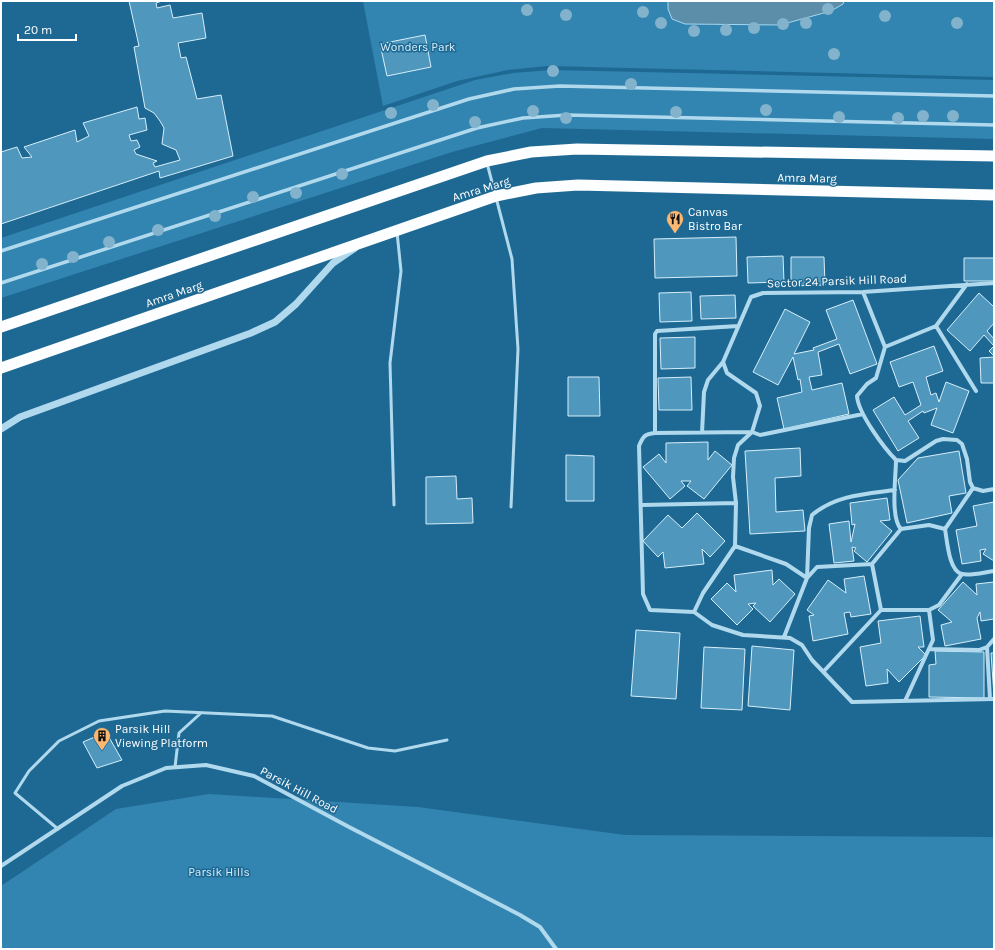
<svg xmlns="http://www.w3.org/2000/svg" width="995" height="950" font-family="Karla,sans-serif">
  <rect width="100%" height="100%" fill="#1e6993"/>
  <path fill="#3285b0" d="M363,1H994V77L547,66L508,70L457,81L383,106Z
    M551,70L994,80V139L542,128L452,152L1,298V238L475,80L513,73Z
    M209,794L418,807L625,835L994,837V949H1V886L116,809Z"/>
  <path fill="#5c8ea9" stroke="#a4d7ef" d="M668,1H844L843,4L831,11L780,25L685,24L672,19L668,9Z"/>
  <path fill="#4f97bd" stroke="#d6eefa" d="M129,1H162L156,3L157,8L170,5L173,18L202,13L206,38L178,43L181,58L186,57L197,99L221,95L233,156L160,178L159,171L1,224V152L17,147L22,158L32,157L24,147L75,130L77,142L89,136L83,123L137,107L139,119L145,118L147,130L129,135L131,141L137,140L140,147L134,150L136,154L157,161L153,163L155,167L180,160L176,150L162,144L164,128L160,121L154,113L145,108L134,47L139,46Z
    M425,35L431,67L387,76L380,44Z
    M736,237L737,276L655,278L654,239Z
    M783,256L784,282L748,283L747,257Z
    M791,257H824L825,285L791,286Z
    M964,258H994V281H964Z
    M691,292L692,321L660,322L659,293Z
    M979,293L994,307V323L987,331L994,339V346L984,335L970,351L947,330Z
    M735,295L736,318L701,319L700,296Z
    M853,300L877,364L850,374L839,344L818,352L822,375L809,377L812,390L842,383L849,414L784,429L777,398L802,392L800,379L798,380L793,357L778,385L753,372L785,309L810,322L794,354L814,350L813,348L837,339L826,310Z
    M695,337V368L661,369L660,338Z
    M934,346L943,371L926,377L931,395L936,393L939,402L946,382L969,391L953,433L931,425L937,408L924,413L923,411L908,421L919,438L898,451L873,410L894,397L905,415L921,405L913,382L899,387L890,362Z
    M994,346V356L989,351Z
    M994,357V383H981L980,358Z
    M568,377H599L600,416H568Z
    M691,377L692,410H659L658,378Z
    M708,442V460L715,451L732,465L704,499L687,486L691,481H681L685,486L670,499L643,467L659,454L666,463V443Z
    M800,448L801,476L775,478L776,512L803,510L805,531L750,534L745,451Z
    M959,451L966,493L949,496L952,513L907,523L898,480L918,458Z
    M566,455L594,456V501H566Z
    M456,476L457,499L472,498L473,523L426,524V477Z
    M887,498L890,520L880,521L892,531L867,562L854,551L856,548L852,547L854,561L834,563L829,524L849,521L851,542L855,524L852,525L850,503Z
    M994,502V561L983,554L986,549L980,550L981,561L962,564L956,530L977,526L973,506Z
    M697,513L725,541L710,557L702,549L704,564L665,568L663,552L658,557L643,541L668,515L682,528Z
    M772,570L773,585L779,579L795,594L770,622L753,606L756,603L748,604L753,609L737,625L711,599L727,583L736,592L734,575Z
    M864,576L871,614L851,617L850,612L844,613L848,634L813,641L809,616L814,615L807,610L828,580L846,593L844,579Z
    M963,582L977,595L976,584L994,582V619L981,621L980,612L977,618L981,639L945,646L941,625L952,622L938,610Z
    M920,616L924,647H918L926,655L899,682L887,669L888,683L866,686L860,647L881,643L878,621Z
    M636,630L680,633L676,699L631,696Z
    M752,646L794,650L790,710L748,706Z
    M704,647L745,649L742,710L701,708Z
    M935,651L984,652V698L929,697V665L936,664Z
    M991,653H994V696Z
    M106,732L122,760L97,768L83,742Z"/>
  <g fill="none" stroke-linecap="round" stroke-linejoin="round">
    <path stroke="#b0d9ee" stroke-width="3" d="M487,163L512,259L518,349L511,507
      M394,505L390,363L401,271L397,232
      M175,767L179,733L201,713
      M58,829L15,793L29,771L59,741L99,721L165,711L272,716L368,748L395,751L447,740"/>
    <path stroke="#b0d9ee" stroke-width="3.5" d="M1,251L469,99L514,89L560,86L994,96
      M1,283L477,128L523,118L567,115L994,125"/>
    <path stroke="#b0d9ee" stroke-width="4" d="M994,283L863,292L763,293L751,297L723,362L727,373L756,393L760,406L752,432L738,445L734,458L733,477L736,503L735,546L703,593L694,612L712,625L743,635L790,638L802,645L812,660L852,702L994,699
      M967,284L936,326L885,347L876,378L867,384L857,396C858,413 884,448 896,460L905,461L936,441L943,439L957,440L962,444L967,459L970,482L973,488L983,491L994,489
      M863,292L885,347
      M936,326L976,391
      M655,433V334L657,331L738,326
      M702,433L704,392L708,380L723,362
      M896,460C896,476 890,518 901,529
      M973,488L945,529C947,540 949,572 962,574C971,576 985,572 994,571
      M642,505L736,503
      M735,546L786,564L807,578
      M807,578L809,528L812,515C836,495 865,494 895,490
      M881,610L872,564L901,529L929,525L945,529
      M929,610L939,605L962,574
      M694,612L650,610L643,594L639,446C643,436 645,434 655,433L752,432L760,435L863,414
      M784,637L807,578L817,567L872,564
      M987,647L990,699
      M929,649L979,650L987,647L994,639
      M824,671L881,610H929L933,640L905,701
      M1,866L122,786L166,768L206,765L254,776L349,827L520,915L540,927L556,949"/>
    <path stroke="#b0d9ee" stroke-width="7" d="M1,429L20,417L251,333L275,322L296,304L333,263L355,248"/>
    <path stroke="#fcfeff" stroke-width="11" d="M1,327L487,161L531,152L577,149L994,156
      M1,368L496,196L536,188L578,185L994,195"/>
  </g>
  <g fill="#83b2cc">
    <circle cx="828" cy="9" r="6"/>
    <circle cx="527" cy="10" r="6"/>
    <circle cx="643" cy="12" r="6"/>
    <circle cx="566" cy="15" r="6"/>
    <circle cx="885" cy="16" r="6"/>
    <circle cx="661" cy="23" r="6"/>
    <circle cx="806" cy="23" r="6"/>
    <circle cx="957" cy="23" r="6"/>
    <circle cx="783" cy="24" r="6"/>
    <circle cx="754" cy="28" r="6"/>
    <circle cx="726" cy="30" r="6"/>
    <circle cx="694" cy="31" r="6"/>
    <circle cx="834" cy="54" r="6"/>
    <circle cx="553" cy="71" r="6"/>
    <circle cx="631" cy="84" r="6"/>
    <circle cx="433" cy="105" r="6"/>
    <circle cx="766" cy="110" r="6"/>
    <circle cx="533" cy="111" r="6"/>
    <circle cx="676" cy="112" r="6"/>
    <circle cx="391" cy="113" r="6"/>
    <circle cx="923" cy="116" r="6"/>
    <circle cx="953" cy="116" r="6"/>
    <circle cx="839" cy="117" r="6"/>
    <circle cx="566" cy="118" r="6"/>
    <circle cx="898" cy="118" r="6"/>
    <circle cx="475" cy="122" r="6"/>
    <circle cx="342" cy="174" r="6"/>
    <circle cx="296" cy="193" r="6"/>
    <circle cx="253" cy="197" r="6"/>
    <circle cx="215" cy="216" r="6"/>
    <circle cx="158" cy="230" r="6"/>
    <circle cx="109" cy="242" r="6"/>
    <circle cx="73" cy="257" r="6"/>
    <circle cx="42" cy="264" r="6"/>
  </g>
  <defs>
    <symbol id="restaurant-pin" viewBox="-11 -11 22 30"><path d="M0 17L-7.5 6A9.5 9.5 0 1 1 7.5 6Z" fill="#fcb770" stroke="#1e6993"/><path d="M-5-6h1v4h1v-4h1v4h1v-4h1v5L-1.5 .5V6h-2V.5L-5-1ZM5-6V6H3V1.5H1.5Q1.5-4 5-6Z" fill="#111"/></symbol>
    <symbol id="building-pin" viewBox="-11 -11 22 30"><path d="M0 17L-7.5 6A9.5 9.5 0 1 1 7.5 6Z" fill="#fcb770" stroke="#1e6993"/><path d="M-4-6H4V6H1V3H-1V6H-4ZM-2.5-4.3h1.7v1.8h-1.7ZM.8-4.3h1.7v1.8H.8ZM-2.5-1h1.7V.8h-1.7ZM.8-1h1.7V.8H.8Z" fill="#111"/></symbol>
  </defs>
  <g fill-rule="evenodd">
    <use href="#restaurant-pin" x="665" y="209" width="20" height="27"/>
    <use href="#building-pin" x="92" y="726" width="20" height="27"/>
  </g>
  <g text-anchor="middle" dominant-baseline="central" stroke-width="3" stroke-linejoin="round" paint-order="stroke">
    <g font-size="12" fill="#d6eefa" stroke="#1e6993">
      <text x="418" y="47">Wonders Park</text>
      <text x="219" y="872">Parsik Hills</text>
    </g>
    <g font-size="12" fill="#fff" stroke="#1e6993">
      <text transform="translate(807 178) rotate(1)">Amra Marg</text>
      <text transform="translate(481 189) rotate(-17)">Amra Marg</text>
      <text transform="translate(837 281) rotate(-2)">Sector 24 Parsik Hill Road</text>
      <text transform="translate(174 294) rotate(-19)">Amra Marg</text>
      <text transform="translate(299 790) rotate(28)">Parsik Hill Road</text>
    </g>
    <g font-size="12" fill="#fff" stroke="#1e6993" text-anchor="start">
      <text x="688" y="212">Canvas<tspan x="688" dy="14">Bistro Bar</tspan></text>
      <text x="115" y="729">Parsik Hill<tspan x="115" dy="14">Viewing Platform</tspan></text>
    </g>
  </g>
  <rect width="995" height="950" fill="none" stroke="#ffffff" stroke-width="4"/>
  <path d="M18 34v6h58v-6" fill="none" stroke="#ffffff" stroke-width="2"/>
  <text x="24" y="34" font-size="12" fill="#ffffff" stroke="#1e6993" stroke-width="3" paint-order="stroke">20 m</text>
</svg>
